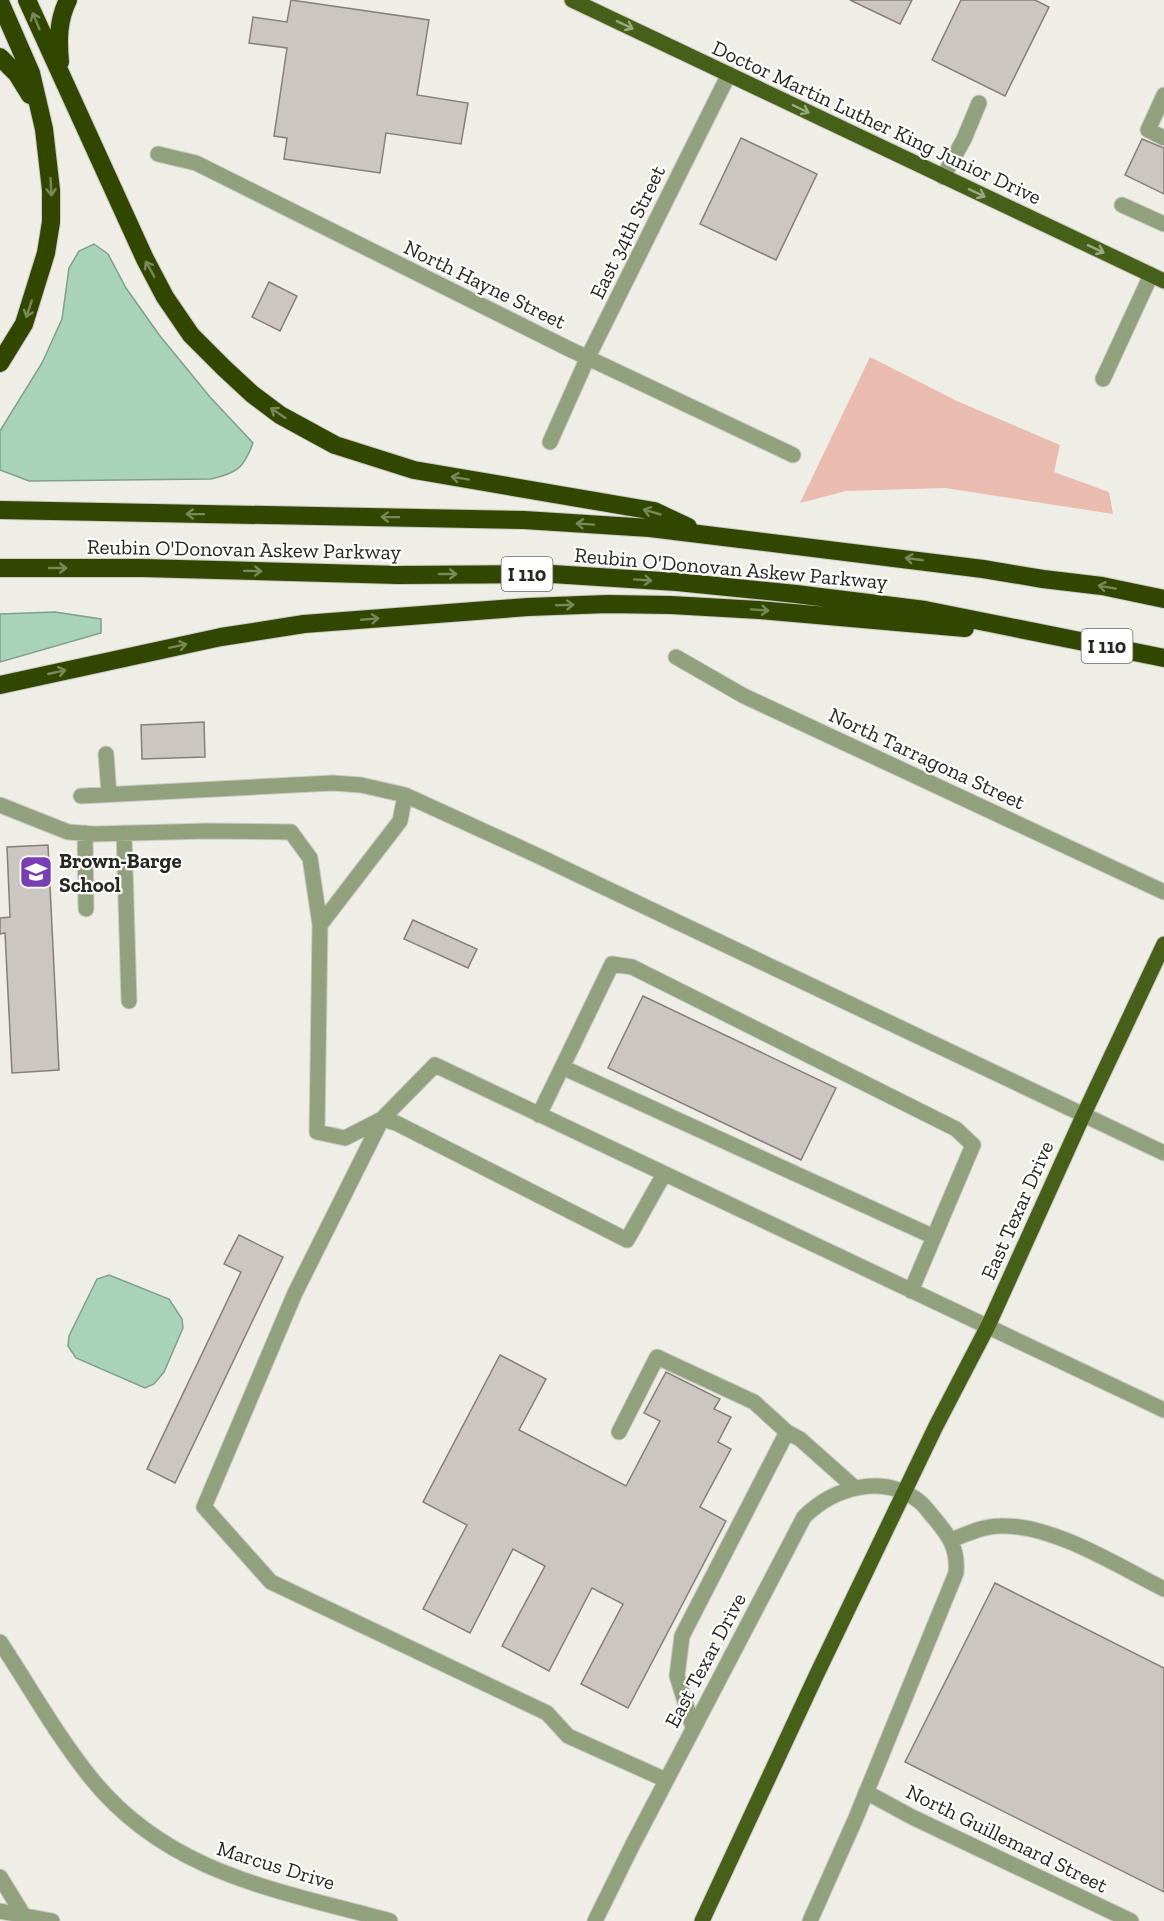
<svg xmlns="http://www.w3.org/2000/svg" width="1164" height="1921" font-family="'Zilla Slab',serif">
  <rect width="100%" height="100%" fill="#efeee6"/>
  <path fill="#eabbaf" d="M870,357L959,402L1060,445L1054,472L1109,492L1113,514L945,488L846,491L800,503Z"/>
  <path fill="#a8d3b8" stroke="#819f8c" stroke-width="1.5" d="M94,244L108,254L126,288L160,336L210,397L253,443C244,468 237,473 211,479L29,481L0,470V431L42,363L62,319L69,268L79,251Z
    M55,612L101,619V633L0,662V614Z
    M109,1275L169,1299L182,1319L183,1328L164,1372L154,1384L145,1388L76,1358L68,1346L69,1336L97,1279Z"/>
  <path fill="#ccc6c1" stroke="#847f7a" stroke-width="1.5" d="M291,0L429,20L417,95L468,103L461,144L386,133L380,173L284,159L287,138L274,136L287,48L249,43L253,17L287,22Z
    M850,0H912L900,24Z
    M961,0H1035L1049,7L1005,96L932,60Z
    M741,138L817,174L776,260L700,224Z
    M1142,139L1164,148V194L1125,175Z
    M269,282L297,296L280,331L252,317Z
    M204,722L205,757L142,759L141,725Z
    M48,845L59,1070L12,1073L5,933L0,934V918L10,917L7,847Z
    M413,920L477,949L468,968L404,939Z
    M643,996L836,1088L801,1160L608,1068Z
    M239,1235L283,1257L175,1483L147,1469L241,1272L224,1264Z
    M500,1355L546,1379L519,1430L626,1486L660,1421L644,1413L666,1372L720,1399L714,1409L731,1417L718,1442L731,1449L700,1507L726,1521L628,1708L581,1684L623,1604L592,1588L549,1671L502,1646L545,1566L513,1549L470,1633L423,1609L467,1525L423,1502Z
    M995,1583L1164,1668V1892L905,1762Z"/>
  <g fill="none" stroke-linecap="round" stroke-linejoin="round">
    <defs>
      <path id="minor" d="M1164,95L1148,130L1164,138
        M158,154L196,163L567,348L793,455
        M943,177L964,139L979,103
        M1122,205L1164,224
        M1103,379L1151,275
        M550,442L588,357L729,74
        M676,657L744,696L1164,892
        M106,754L109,794
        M405,795L400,821L320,925L317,1132L345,1138L382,1119L435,1065L1164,1410
        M81,796L333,783L361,785L405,795L534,854L1164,1153
        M0,805L68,832L94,834L208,831L291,832L310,858L320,925
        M85,833L86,909
        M124,833L129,1001
        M562,1067L934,1237
        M539,1115L612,964L632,967L956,1129L973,1145L911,1291
        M664,1174L627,1240L396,1123L382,1119L295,1293L204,1507L271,1582L547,1713L568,1736L666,1780
        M619,1432L657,1357L754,1402L787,1432
        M951,1540C967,1534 983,1526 1000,1526C1053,1524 1118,1566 1164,1589
        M0,1642C30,1687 57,1736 91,1778C168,1874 278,1890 390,1921
        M693,1728L677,1676L682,1636L787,1432L800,1439L854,1487
        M866,1792L912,1817L1131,1921
        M0,1877L24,1916
        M0,1911L52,1921
        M595,1921L632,1846L804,1517C834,1487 884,1473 920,1502C926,1507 930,1514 935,1519C950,1537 958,1549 956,1573L855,1820L810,1921"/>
      <path id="major" d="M572,0L1164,281
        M702,1921L815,1678L936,1426L988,1326L1083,1116L1164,944"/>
      <path id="highway" d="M27,0L145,259L165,297L191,335L224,368L252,394L280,415L335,445L414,470L654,511L688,527
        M0,2L31,73L44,129L51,190V222L46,253L24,324L0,363
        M0,57L17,74L30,95
        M60,62C58,40 58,20 68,0
        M0,510L524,520L650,528L983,569L1043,579L1102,586L1164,599
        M0,568H142L398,575L552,574L677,582L796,594L925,610L1164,658
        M0,685L221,637L304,624L528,607L607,604L671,605L759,610L965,628"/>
    </defs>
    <use href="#minor" stroke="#cbcac3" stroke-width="17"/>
    <use href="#major" stroke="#cbcac3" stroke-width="17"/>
    <use href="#highway" stroke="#cbcac3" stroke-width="20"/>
    <use href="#minor" stroke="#91a17d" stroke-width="15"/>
    <use href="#major" stroke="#476019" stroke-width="15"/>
    <use href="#highway" stroke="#314700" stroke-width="18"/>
  </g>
  <defs><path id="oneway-shaft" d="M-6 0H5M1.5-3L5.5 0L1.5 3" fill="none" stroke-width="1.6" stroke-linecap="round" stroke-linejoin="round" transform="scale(1.5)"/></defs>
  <g stroke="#798759">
    <use href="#oneway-shaft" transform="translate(36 21) rotate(-113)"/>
    <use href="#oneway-shaft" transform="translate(51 187) rotate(87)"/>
    <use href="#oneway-shaft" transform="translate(150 269) rotate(-119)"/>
    <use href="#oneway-shaft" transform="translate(29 309) rotate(108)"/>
    <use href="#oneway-shaft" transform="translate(278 413) rotate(-146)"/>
    <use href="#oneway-shaft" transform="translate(460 478) rotate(-170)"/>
    <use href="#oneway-shaft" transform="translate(652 512) rotate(-164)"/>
    <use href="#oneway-shaft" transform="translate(195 514) rotate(-179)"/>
    <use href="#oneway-shaft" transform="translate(390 517) rotate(-179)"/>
    <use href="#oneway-shaft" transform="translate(585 524) rotate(-176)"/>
    <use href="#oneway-shaft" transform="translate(914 559) rotate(-172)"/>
    <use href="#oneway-shaft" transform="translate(58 568)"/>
    <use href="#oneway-shaft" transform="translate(253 571) rotate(1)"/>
    <use href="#oneway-shaft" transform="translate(448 574)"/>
    <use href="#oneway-shaft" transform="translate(643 580) rotate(4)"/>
    <use href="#oneway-shaft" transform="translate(1107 587) rotate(-170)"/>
    <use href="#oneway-shaft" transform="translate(565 605) rotate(-2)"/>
    <use href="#oneway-shaft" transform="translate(760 610) rotate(4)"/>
    <use href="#oneway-shaft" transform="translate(370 619) rotate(-5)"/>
    <use href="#oneway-shaft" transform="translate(178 646) rotate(-12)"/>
    <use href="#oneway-shaft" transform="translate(57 672) rotate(-13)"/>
  </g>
  <g stroke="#9aa880">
    <use href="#oneway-shaft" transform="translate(625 25) rotate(25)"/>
    <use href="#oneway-shaft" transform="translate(801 109) rotate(26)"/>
    <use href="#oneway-shaft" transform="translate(977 193) rotate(25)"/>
    <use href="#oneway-shaft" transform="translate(1096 249) rotate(25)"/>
  </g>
  <defs>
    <symbol id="school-square" viewBox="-11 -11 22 22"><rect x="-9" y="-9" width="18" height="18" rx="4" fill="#793db3" stroke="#fff"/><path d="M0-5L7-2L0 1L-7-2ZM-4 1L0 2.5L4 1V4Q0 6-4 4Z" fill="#fff"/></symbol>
  </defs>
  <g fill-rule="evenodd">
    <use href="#school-square" x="17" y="853" width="38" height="38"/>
  </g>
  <g text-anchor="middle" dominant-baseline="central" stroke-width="4.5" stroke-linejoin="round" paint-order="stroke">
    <g fill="#fff" stroke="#686866" stroke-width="1.5">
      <rect x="501.5" y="557" width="51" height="34" rx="4.5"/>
      <rect x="1081.5" y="629" width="51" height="34" rx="4.5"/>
    </g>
    <g font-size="20" font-weight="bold" fill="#272724">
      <text x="527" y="574">I 110</text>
      <text x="1107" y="646">I 110</text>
    </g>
    <g font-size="21" fill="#272724" stroke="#fff">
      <text transform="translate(877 122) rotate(25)">Doctor Martin Luther King Junior Drive</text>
      <text transform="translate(627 232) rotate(-64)">East 34th Street</text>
      <text transform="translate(485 284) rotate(26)">North Hayne Street</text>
      <text transform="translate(244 549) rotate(1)">Reubin O'Donovan Askew Parkway</text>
      <text transform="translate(731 568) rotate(5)">Reubin O'Donovan Askew Parkway</text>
      <text transform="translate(927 758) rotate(25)">North Tarragona Street</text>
      <text transform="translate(1017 1210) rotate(-66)">East Texar Drive</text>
      <text transform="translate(705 1660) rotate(-62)">East Texar Drive</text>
      <text transform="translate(1007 1838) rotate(26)">North Guillemard Street</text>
      <text transform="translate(276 1865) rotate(17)">Marcus Drive</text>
    </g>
    <g font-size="21" font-weight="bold" fill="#272724" stroke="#fff" text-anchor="start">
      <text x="59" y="860">Brown-Barge<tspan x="59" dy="24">School</tspan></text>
    </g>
  </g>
</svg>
